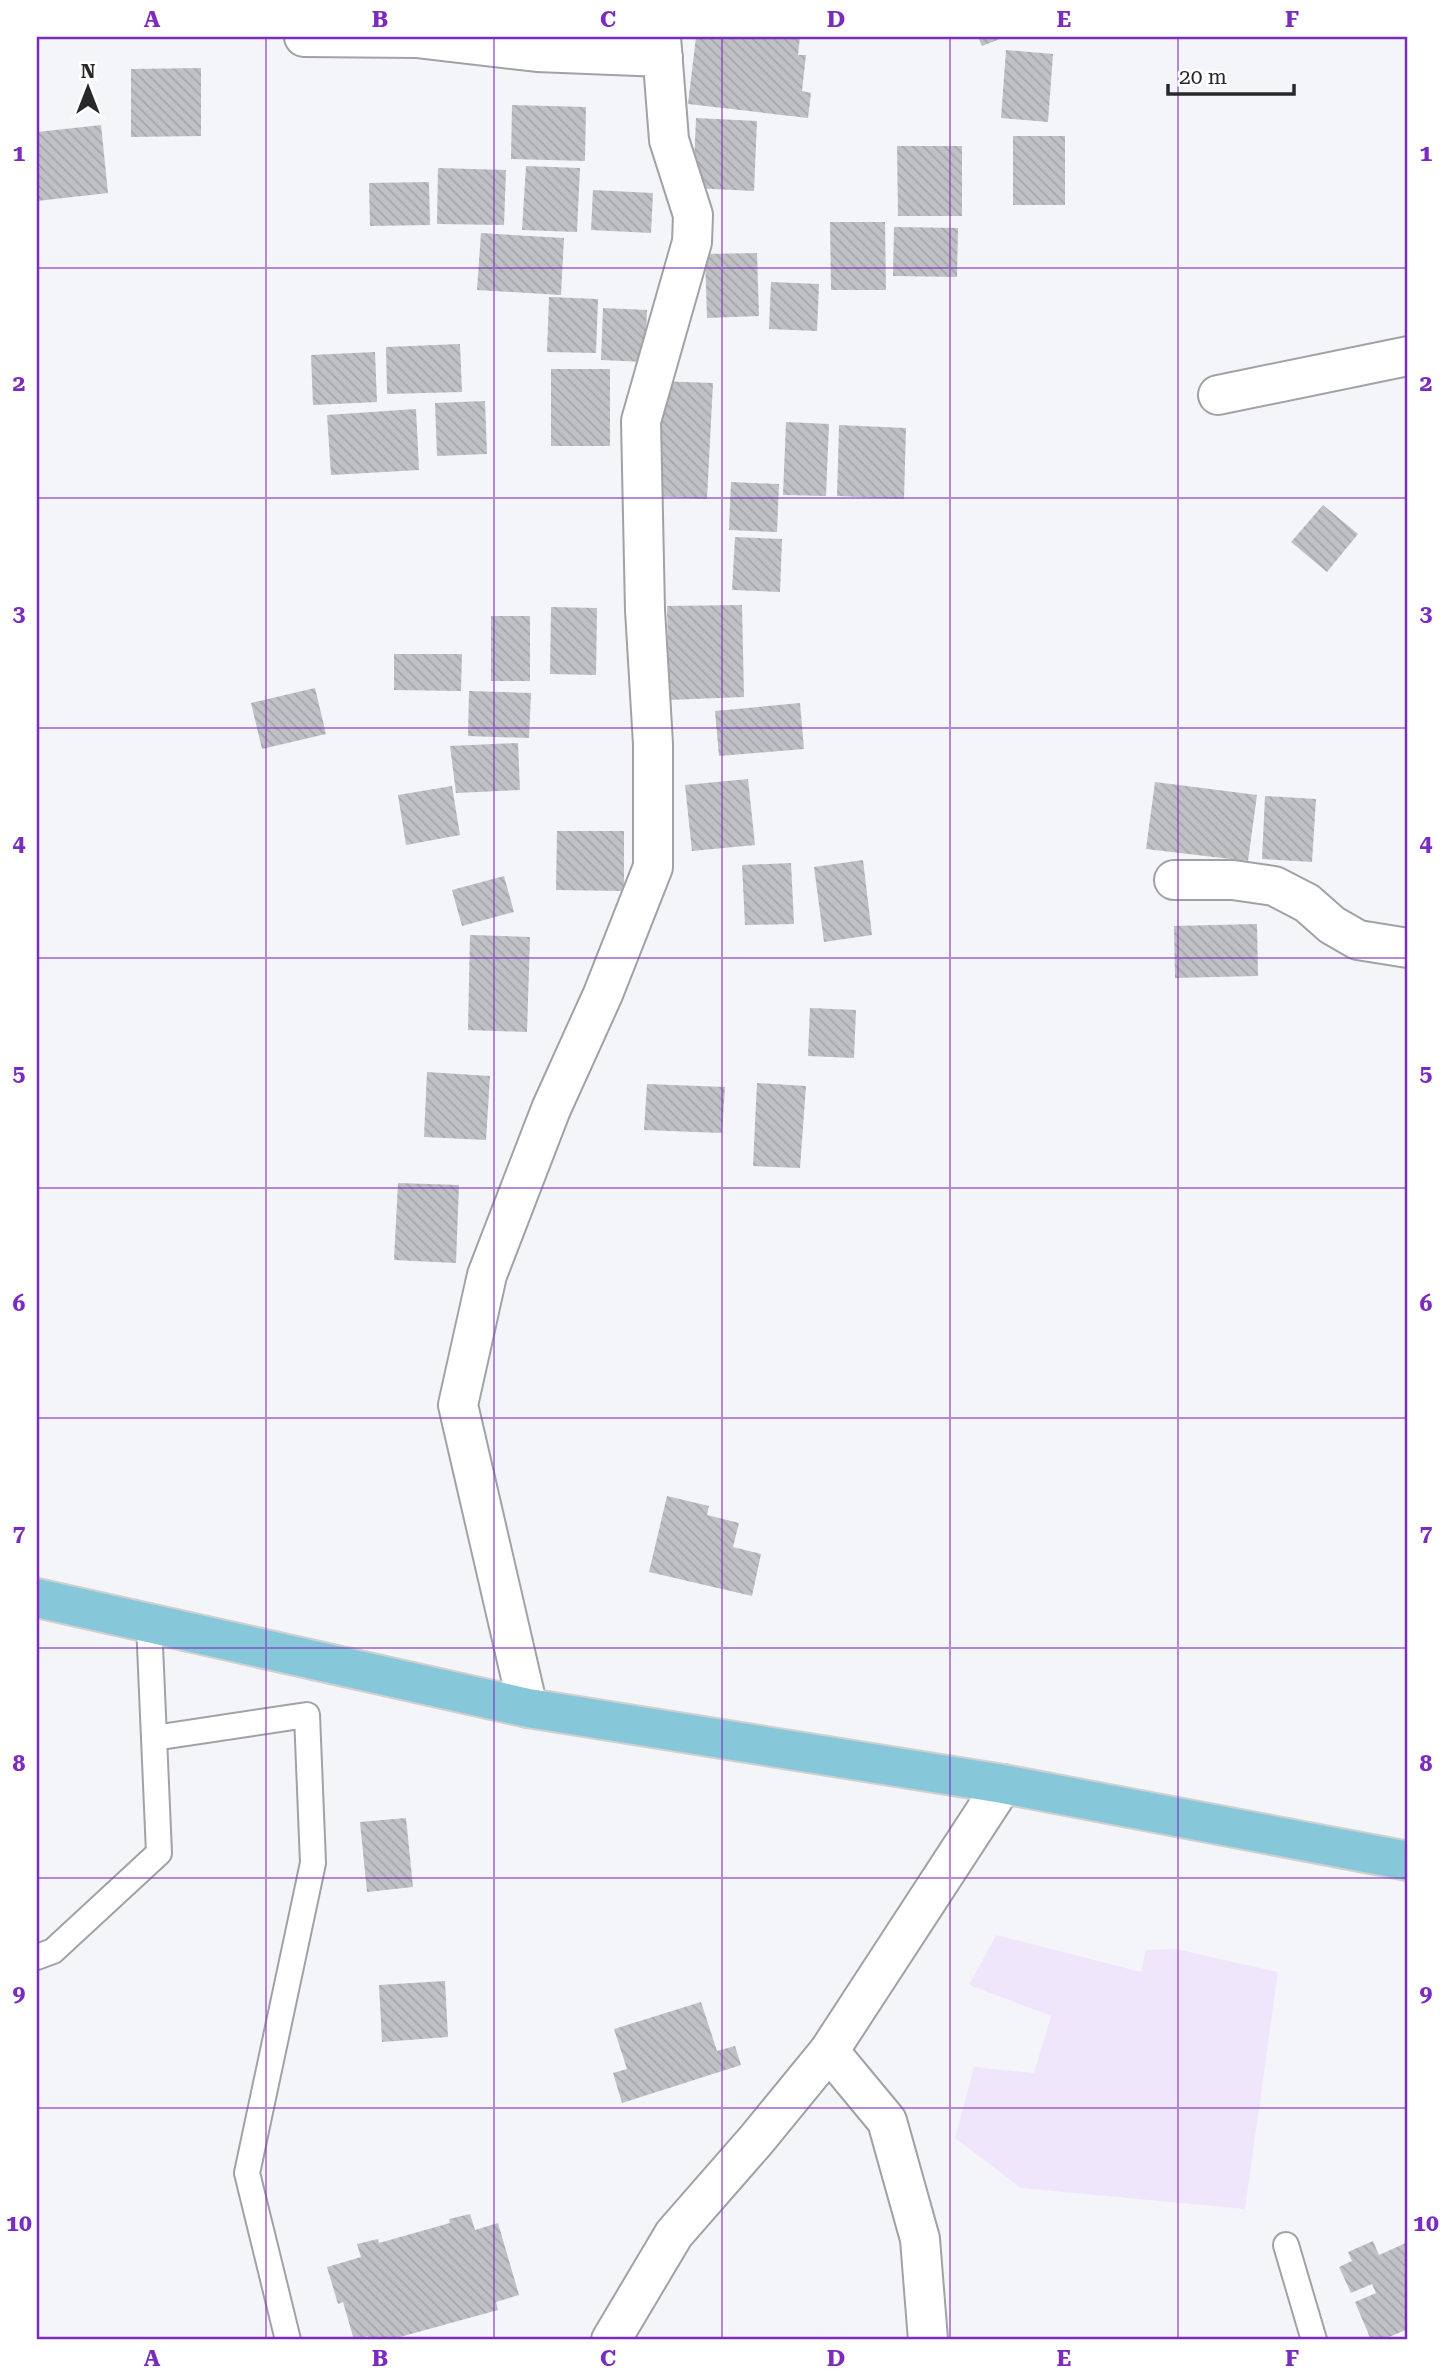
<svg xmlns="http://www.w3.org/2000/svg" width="1445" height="2377" font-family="'Roboto Serif',serif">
  <defs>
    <pattern id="building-back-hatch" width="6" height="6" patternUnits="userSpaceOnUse" patternTransform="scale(1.75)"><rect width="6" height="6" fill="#bfc1c5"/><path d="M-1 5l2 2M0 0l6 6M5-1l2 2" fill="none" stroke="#a4a6a9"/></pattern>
  </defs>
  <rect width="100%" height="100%" fill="#f3f5f9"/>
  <path fill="#f0e6fb" d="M996,1935L1141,1972L1146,1950L1176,1949L1278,1972L1245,2209L1021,2188L955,2138L974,2067L1034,2073L1051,2016L969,1985Z"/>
  <path fill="url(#building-back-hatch)" d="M696,37H800L798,55H806L802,91L811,93L808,118L688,104Z
    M978,37H1005L982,46Z
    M1006,50L1053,54L1048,122L1001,118Z
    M201,68V136L131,137V69Z
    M512,105L586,107L585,161L511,159Z
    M696,118L757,121L754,191L693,188Z
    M101,125L108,193L37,201V132Z
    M1013,136H1065V205H1013Z
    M897,146H962V216H898Z
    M526,166L580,168L577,232L522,230Z
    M438,168L506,170L504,225L437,224Z
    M429,182L430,225L370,226L369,183Z
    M593,190L653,193L651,233L591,230Z
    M830,222H885L886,290H831Z
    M894,227L958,228L957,277L893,276Z
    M481,233L564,238L561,295L477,290Z
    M757,253L759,316L707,318L705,254Z
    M771,282L819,284L817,331L769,329Z
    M549,297L598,299L596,353L547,352Z
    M603,308L647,310L645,362L601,360Z
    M460,344L462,392L387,394L386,347Z
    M375,352L377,402L313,405L311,355Z
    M551,369H610V446H551Z
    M657,381L713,383L707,499L651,496Z
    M485,401L487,454L437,456L435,403Z
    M416,409L419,470L331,475L327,415Z
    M786,422L829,424L826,496L783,495Z
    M839,425L906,428L904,499L837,496Z
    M731,482L779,484L777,532L729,530Z
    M1323,505L1358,534L1327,572L1291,542Z
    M735,537L782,539L780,592L732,590Z
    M742,605L744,697L669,700L667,606Z
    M551,607L597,608L596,675L550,674Z
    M491,616H530V681H491Z
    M394,654H462L461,691L394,690Z
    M315,688L326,734L262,749L251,703Z
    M469,691L531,693L529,738L468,736Z
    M800,703L804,749L719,756L715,711Z
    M518,743L520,790L456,793L450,746Z
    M748,779L755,845L692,851L685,785Z
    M1155,782L1257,795L1248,861L1146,849Z
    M452,786L460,835L406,845L398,795Z
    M1265,796L1316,799L1312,862L1262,859Z
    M557,831H624V891L556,890Z
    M863,860L872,935L824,942L814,867Z
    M791,863L794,924L745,925L742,865Z
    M504,876L514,912L462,926L452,890Z
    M1257,924L1258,976L1175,978L1174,926Z
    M470,935L530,937L527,1032L468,1030Z
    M810,1008L856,1010L854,1058L808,1056Z
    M427,1072L490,1076L486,1140L424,1137Z
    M757,1083L806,1086L800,1168L753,1166Z
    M647,1084L725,1087L722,1133L644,1130Z
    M398,1183L459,1185L456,1263L394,1260Z
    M667,1496L709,1506L707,1515L739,1523L733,1547L761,1554L752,1596L649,1572Z
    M406,1818L413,1887L367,1892L360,1822Z
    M445,1981L448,2037L382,2042L379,1985Z
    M701,2002L717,2051L735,2046L741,2065L622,2103L613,2073L627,2069L614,2029Z
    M470,2214L475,2230L498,2223L519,2295L496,2302L498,2310L389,2340H369L368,2336L354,2340L343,2302L338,2304L327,2267L361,2257L357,2244L378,2239L379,2243L450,2223L449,2219Z
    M1373,2241L1379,2255L1408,2242V2329L1382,2340H1371L1355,2302L1376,2293L1372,2284L1351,2293L1339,2267L1352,2261L1348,2252Z"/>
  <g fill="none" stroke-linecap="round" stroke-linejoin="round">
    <defs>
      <path id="lane" d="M154,1738L307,1715L313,1863L247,2173L288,2340
        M37,1957L53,1951L159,1853L149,1623
        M1286,2245L1314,2340"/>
      <path id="street" d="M304,37L416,38L537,52L663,57
        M1218,395L1408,356
        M1174,880H1233L1274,886L1307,903L1332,925L1358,940L1408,948
        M528,1708L458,1405L487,1275L551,1109L603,994L653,867V744L645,610L641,421L692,242L693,215L669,140L661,37
        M829,2051L887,2121L920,2239L928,2340"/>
      <path id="secondary" d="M611,2340L674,2234L757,2139L829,2051L1003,1784"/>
      <path id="primary" d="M37,1598L528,1708L1003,1784L1408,1861"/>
    </defs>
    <use href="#lane" stroke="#a0a2a5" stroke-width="28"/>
    <use href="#street" stroke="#a0a2a5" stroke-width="42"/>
    <use href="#secondary" stroke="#a0a2a5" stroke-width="42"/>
    <use href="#primary" stroke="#d0d0d0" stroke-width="42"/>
    <use href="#lane" stroke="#fff" stroke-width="24"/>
    <use href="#street" stroke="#fff" stroke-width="38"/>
    <use href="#secondary" stroke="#fff" stroke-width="38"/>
    <use href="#primary" stroke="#87c7da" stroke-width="38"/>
  </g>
  <path fill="none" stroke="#7b2cbf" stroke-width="2" stroke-opacity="0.55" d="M266,37V2340M494,37V2340M722,37V2340M950,37V2340M1178,37V2340M37,268H1408M37,498H1408M37,728H1408M37,958H1408M37,1188H1408M37,1418H1408M37,1648H1408M37,1878H1408M37,2108H1408"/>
  <rect width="1445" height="2377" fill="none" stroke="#ffffff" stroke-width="77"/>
  <g transform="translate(88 88)" stroke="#ffffff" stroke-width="5" paint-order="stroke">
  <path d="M0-5L12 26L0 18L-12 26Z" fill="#28282a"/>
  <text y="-10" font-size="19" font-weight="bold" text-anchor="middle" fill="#28282a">N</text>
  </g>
  <path d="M1168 84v10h126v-10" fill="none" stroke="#28282a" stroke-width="3.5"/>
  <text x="1179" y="84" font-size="21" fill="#28282a" stroke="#ffffff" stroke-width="5" paint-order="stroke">20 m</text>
  <rect x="38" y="38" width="1368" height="2300" fill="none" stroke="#7b2cbf" stroke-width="2.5"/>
  <g font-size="23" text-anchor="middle" font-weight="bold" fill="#7b2cbf">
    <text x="152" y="27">A</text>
    <text x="380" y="27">B</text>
    <text x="608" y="27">C</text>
    <text x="836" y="27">D</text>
    <text x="1064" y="27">E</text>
    <text x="1292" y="27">F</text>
    <text x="19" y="161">1</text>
    <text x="1426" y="161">1</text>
    <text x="19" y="391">2</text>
    <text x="1426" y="391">2</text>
    <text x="19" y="621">3</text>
    <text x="1426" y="621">3</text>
    <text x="19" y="851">4</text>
    <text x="1426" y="851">4</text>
    <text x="19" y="1081">5</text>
    <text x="1426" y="1081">5</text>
    <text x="19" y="1311">6</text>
    <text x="1426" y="1311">6</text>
    <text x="19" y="1541">7</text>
    <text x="1426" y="1541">7</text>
    <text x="19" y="1771">8</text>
    <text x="1426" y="1771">8</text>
    <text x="19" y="2001">9</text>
    <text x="1426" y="2001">9</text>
    <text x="19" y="2231">10</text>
    <text x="1426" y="2231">10</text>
    <text x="152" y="2366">A</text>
    <text x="380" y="2366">B</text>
    <text x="608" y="2366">C</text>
    <text x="836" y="2366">D</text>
    <text x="1064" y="2366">E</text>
    <text x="1292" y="2366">F</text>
  </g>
</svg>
